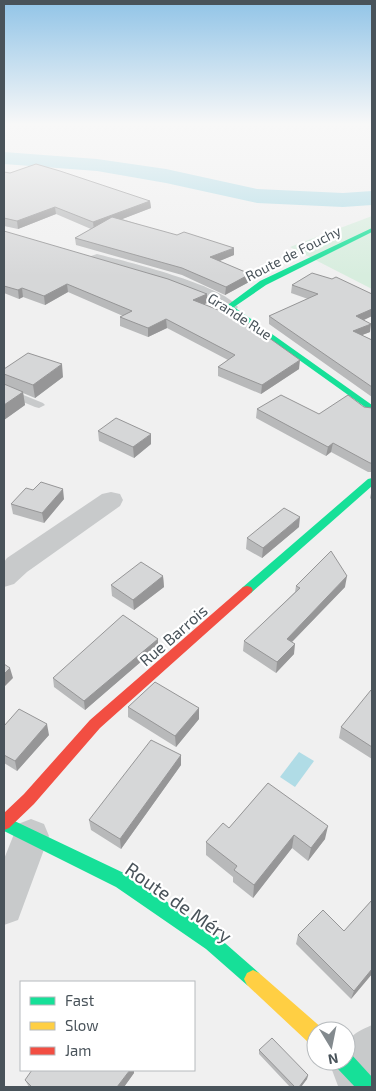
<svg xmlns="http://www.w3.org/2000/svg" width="376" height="1091" font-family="'Exo 2',sans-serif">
  <rect width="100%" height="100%" fill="#f0f0f0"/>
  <path fill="#d7edde" d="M372,216V289L290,247Z"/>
  <path fill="#b0dce6" d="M299,752L314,761L295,787L280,777Z"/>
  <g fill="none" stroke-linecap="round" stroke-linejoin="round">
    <path fill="#b0dce6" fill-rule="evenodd" d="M4,152L97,159L166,169L257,189L343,193L372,191V205L343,207L257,203L166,183L97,171L4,164Z"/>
    <path fill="#c8cacb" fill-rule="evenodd" d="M4,387L43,403L45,405L39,408L35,407L4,394Z"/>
    <path fill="#c8cacb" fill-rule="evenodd" d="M97,254C125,261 223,285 238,307L235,311L229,312L223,311L175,288L91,262L89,259L91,256Z
      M111,492L120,494L123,500L120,506L27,572L14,584L4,587V562L7,558L102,494Z
      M31,819L44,824L49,836L18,920L4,925V859L18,824Z
      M372,1025V1082L366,1087L338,1086L332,1070L335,1061H346C346,1038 351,1034 372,1025Z"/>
    <path fill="#16e098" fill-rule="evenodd" d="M372,228V232L266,285L234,307L372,405V412L225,307L260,281Z
      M372,478V486L251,593H243L241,590L243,587L368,479Z
      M4,816L128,875L218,937L259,973L262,979L259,985L253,988L247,985L206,949L116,887L4,831Z
      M346,1052L351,1054L372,1077V1087H355L337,1068L335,1061H346Z"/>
    <path fill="#ffcf43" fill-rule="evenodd" d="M253,970L259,973L323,1029V1031H316V1045L309,1043L247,985L244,979L247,973Z"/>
    <path fill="#f24e42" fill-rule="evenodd" d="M247,586L251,587L253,590L251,593L100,728L34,804L9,828L4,830V813L24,794L90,720L243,587Z"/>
  </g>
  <path fill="#b8b9ba" d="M4,172L150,201L151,208L122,219L234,255L219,261L250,274L249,282L225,295L182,275L76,245L75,238L91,229L56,214L18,229L4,226Z
    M4,231L207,303L203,304L299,369L261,394L218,376V367L228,360L167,328L148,337L120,326V317L123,316L68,292L45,305L23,297L19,299L4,293Z
    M292,285L372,294V316L364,320L370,332L362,335L372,340V397L269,324V316L308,299L291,293Z
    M4,369L63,377L35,398L23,393L25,405L4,420Z
    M364,407L372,408V472H368L331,452L326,456L256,418L257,409L319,414Z
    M98,431L151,444L134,458L99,441Z
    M372,489V500L370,498Z
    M64,499L44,523L13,514L11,504Z
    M299,527L262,558L246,549L247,538Z
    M163,576L164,587L134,610L112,596L111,585Z
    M296,586L345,587L292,642L294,654L276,673L243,651L244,641L295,592Z
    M158,639V647L85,710L54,687L53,678Z
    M372,691V759L339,738L341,727Z
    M128,707L199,719L176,747L128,717Z
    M4,726L49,735L17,771L4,763Z
    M181,755V765L121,849L91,830L89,820Z
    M268,783L325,839L308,861L292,848L253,898L233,882V877L206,855V842L229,828Z
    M372,900V974L351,999L296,944L298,935L344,931Z
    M259,1050L308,1075L307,1079L301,1087H290L259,1054Z
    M134,1073L124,1087H29L25,1080Z"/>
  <path fill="#969697" d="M150,201L151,208L94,230L93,222Z
    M55,207L56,214L18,229L17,221Z
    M234,248V255L210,265V257Z
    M250,274L249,282L225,295L226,287Z
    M67,284L68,292L45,305L44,296Z
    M22,288L23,297L19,299L18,290Z
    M207,294V303L193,309V300Z
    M372,309V316L355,324L356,316Z
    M166,319L167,328L148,337V328Z
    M371,324L370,332L352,339L353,331Z
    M300,360L299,369L261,394L262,385Z
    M62,364L63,377L35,398L33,385Z
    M23,392L25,405L4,420V405Z
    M151,434V444L134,458L133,447Z
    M333,443L331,452L326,456L328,447Z
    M63,489L64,499L44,523L42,513Z
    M300,517L299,527L262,558L263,548Z
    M163,576L164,587L134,610L133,600Z
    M347,576L345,587L285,649L287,639Z
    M158,639V647L85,710L84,701Z
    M295,644L294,654L276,673L277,662Z
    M10,668L13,678L4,687V674Z
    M199,708V719L176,747L175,736Z
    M47,724L49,735L17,771L15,761Z
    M181,755V765L121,849L120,839Z
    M328,826L325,839L308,861L311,848Z
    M294,835L292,848L253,898L254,885Z
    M372,969V974L351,999L354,991Z
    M130,1070H134V1073L124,1087H117Z
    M308,1075L307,1079L301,1087H299Z"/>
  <path fill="#d6d7d8" stroke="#969697" d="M36,164L60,171L150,201L93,222L55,207L17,221L4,218V172L10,173Z
    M112,217L177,235L184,232L234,248L210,257L250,274L226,287L182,268L75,238Z
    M4,231L168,279L207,294L193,300L244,320L300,360L262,385L218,367L235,355L166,319L148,328L120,317L132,311L67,284L44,296L22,288L18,290L4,286Z
    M312,273L332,279L336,277L372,294V309L356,316L371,324L353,331L372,340V387L269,316L318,294L292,285Z
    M28,353L62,364L33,385L4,374V369Z
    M4,384L23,392L4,405Z
    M281,395L319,414L348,395L364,407L372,408V463H370L333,443L328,447L257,409Z
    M116,418L151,434L133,447L98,431Z
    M41,482L63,489L42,513L11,504L26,488L33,490Z
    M284,508L300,517L263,548L247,538Z
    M331,551L347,576L287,639L295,644L277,662L244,641L300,588L296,586Z
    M141,562L163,576L133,600L111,585Z
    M123,615L158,639L84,701L53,678Z
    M4,664L10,668L4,674Z
    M155,682L199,708L175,736L128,707Z
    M371,690L372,691V747L341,727Z
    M19,709L47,724L15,761L4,755V726Z
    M151,740L181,755L120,839L89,820Z
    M268,783L328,826L311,848L294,835L254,885L234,870L237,866L206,842L223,823L229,828Z
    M372,900V969L354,991L298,935L323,910L344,931Z
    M272,1038L308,1075L299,1087H295L259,1050Z
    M32,1070H130L117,1087H32L25,1080Z"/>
  <linearGradient id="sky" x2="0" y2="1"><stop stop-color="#91c4e7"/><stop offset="0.45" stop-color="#f8f8f8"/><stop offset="1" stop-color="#f8f8f8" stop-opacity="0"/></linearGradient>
  <rect width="376" height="276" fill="url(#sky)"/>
  <g text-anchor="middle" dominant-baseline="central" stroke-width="4.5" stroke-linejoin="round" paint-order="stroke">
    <g font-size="14" fill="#49535a" stroke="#fff">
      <text transform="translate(293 253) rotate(-27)">Route de Fouchy</text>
      <text transform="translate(240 316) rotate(33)">Grande Rue</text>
    </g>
    <g font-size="16" fill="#49535a" stroke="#fff">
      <text transform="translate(173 635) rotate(-41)">Rue Barrois</text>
    </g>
    <g font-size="19" fill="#49535a" stroke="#fff">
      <text transform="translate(179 902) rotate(35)">Route de Méry</text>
    </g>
  </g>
  <rect width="376" height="1091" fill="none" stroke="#49535a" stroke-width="10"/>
  <rect x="20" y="981" width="175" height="90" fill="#ffffff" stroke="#b6babd"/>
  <rect x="30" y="997" width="25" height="8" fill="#16e098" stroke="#b6babd"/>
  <text x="65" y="1006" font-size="15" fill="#49535a">Fast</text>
  <rect x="30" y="1022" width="25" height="8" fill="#ffcf43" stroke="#b6babd"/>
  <text x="65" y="1031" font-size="15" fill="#49535a">Slow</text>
  <rect x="30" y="1047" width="25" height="8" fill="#f24e42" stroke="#b6babd"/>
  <text x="65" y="1056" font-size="15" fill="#49535a">Jam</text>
  <g transform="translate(331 1046) rotate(170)"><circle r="24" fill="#ffffff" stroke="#b6babd"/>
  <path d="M0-4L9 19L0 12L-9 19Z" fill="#838a8e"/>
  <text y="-8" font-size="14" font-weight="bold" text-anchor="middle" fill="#49535a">N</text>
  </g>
</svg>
